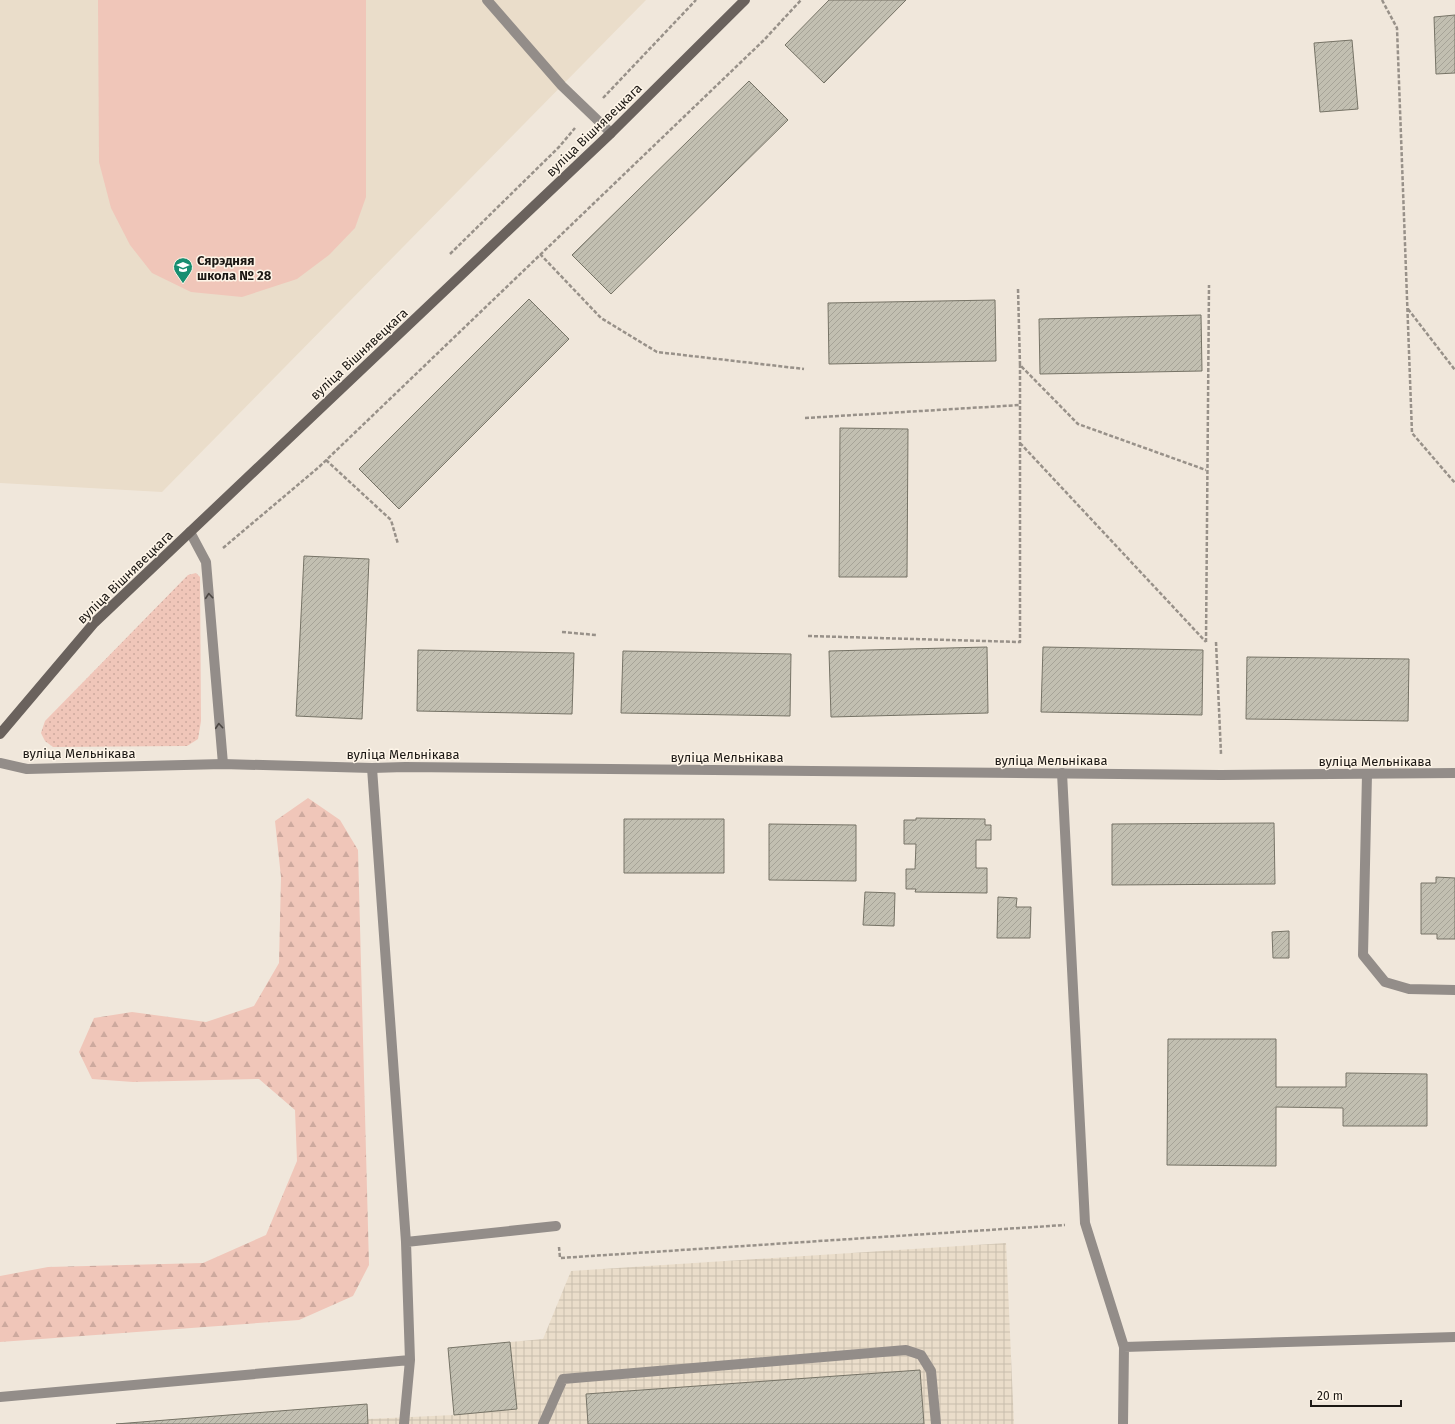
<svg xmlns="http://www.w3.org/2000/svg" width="1455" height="1424" font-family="'Fira Sans',sans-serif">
  <defs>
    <pattern id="industrial-grid" width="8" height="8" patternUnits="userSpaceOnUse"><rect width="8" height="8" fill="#eaddca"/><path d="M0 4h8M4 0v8" fill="none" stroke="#c8bdad"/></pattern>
    <pattern id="grass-dots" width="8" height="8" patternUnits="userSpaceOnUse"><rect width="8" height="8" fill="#f0c6b9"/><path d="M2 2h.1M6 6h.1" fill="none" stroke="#cda99e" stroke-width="1.8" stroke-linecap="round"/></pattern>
    <pattern id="forest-firs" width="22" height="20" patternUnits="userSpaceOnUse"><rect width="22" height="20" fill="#f0c6b9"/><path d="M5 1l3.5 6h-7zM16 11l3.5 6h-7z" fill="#cda99e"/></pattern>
    <pattern id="building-hatch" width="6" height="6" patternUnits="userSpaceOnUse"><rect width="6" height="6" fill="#c2bfb1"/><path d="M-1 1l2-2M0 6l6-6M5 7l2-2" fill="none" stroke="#a6a397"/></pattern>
  </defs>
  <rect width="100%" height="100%" fill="#f0e7db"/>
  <path fill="#eaddca" d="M0,0H646L162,492L0,483Z"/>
  <path fill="url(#industrial-grid)" d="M1006,1243L1014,1424H116L367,1404L368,1419L454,1415L448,1348L543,1339L571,1271Z"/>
  <path fill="url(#grass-dots)" d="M196,573L200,577L201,721L198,739L187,746L53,747L45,741L41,733L45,721L188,575Z"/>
  <path fill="url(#forest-firs)" d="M308,798L340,820L358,850L369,1265L353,1296L299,1320L0,1342V1276L48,1267L203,1263L266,1235L297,1161L295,1110L259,1079L133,1082L92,1079L79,1052L94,1018L132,1012L206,1022L254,1006L279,963L281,877L275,821Z"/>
  <path fill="#f0c6b9" d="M98,0H366V197L355,228L329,255L297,279L242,297L191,292L152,273L130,245L111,208L99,162Z"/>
  <path fill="url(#building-hatch)" stroke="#767366" d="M829,0H906L824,83L785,45Z
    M1455,15V73L1436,74L1434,17Z
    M1352,40L1358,109L1320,112L1314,43Z
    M749,81L788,120L611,294L572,255Z
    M529,299L569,339L399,509L359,469Z
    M995,300L996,361L829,364L828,303Z
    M1201,315L1202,371L1040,374L1039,319Z
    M840,428L908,429L907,577H839Z
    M304,556L369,559L362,719L296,716Z
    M987,647L988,713L831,717L829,651Z
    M1043,647L1203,650L1202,715L1041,712Z
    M418,650L574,653L572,714L417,711Z
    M623,651L791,654L790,716L621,713Z
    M1247,657L1409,659L1408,721L1246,719Z
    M916,818L985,819V825H991V840H976V868H987V893L915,892L916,889H906V869H915L916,844H904V820H916Z
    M624,819H724V873H624Z
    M1274,823L1275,884L1112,885V824Z
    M769,824L856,825V881L769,880Z
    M1436,877L1455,878V939H1437V934H1421V883H1436Z
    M865,892L895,893L894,926L863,925Z
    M998,897L1017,898L1016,907H1031L1030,938H997Z
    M1289,931V958H1273L1272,932Z
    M1168,1039H1276V1087H1346V1073L1427,1074V1126H1343V1108L1276,1107V1166L1167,1165Z
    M510,1342L517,1409L454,1415L448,1348Z
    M920,1370L924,1424H588L586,1394Z
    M367,1404L368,1424H116Z"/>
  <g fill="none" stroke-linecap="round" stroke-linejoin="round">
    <path stroke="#989189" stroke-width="2.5" stroke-dasharray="4 2" stroke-linecap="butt" d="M1382,0L1397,28L1412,433L1455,483
      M603,98L696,0
      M450,254L559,147L575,128
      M540,254L601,318L657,352L804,369
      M1018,289L1020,365L1078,424L1206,470
      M1408,309L1455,370
      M805,418L1020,405
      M1020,443L1206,642
      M326,460L391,520L398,544
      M223,548L319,467L764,40L801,0
      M562,632L596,635
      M808,636L1020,642V365
      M1206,642L1209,285
      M1216,642L1221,754
      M559,1247L560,1258L1065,1225"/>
    <path stroke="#938d89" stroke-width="10" d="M487,0L562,86L611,133
      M190,532L206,562L223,764
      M1062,773L1085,1223L1124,1347L1123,1424
      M1367,774L1363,955L1385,982L1409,989L1455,990
      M406,1242L556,1226
      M1124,1347L1455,1337
      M0,1397L410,1360L406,1242L372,768
      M404,1424L410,1360
      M543,1424L563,1379L906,1350L921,1355L931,1371L936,1424"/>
    <path stroke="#938d89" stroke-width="10" d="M0,763L27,769L223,764L372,768L405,767L1221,775L1455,773"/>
    <path stroke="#6a625d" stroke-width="10" d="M0,734L94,623L611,133L745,0"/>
  </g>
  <defs><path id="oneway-chevron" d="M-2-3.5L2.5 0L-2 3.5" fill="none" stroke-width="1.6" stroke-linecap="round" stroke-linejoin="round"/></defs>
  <g stroke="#4c4743">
    <use href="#oneway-chevron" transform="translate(209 596) rotate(-95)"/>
    <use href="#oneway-chevron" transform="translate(219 726) rotate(-95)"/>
  </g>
  <defs>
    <symbol id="school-pin" viewBox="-11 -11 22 30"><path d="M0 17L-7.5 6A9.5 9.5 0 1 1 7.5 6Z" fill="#188e71" stroke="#fef5e8"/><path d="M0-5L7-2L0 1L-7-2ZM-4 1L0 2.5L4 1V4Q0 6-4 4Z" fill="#fff"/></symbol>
  </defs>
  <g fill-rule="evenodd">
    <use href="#school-pin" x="172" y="256" width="22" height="30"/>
  </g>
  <g text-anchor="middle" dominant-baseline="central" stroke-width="3" stroke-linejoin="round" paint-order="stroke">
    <g font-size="13" fill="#1c1814" stroke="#fef5e8">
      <text transform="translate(594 130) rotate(-44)">вуліца Вішнявецкага</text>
      <text transform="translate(359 354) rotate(-43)">вуліца Вішнявецкага</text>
      <text transform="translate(125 577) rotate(-44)">вуліца Вішнявецкага</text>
      <text x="79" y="753">вуліца Мельнікава</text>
      <text x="403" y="754">вуліца Мельнікава</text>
      <text x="727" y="757">вуліца Мельнікава</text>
      <text x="1051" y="760">вуліца Мельнікава</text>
      <text x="1375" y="761">вуліца Мельнікава</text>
    </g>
    <g font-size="13" font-weight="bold" fill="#1c1814" stroke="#fef5e8" text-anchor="start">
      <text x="197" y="260">Сярэдняя<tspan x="197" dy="15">школа № 28</tspan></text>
    </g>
  </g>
  <path d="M1311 1400v6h90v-6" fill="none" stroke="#1c1814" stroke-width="2"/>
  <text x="1317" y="1400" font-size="12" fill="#1c1814" stroke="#fef5e8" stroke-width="3" paint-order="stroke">20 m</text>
</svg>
